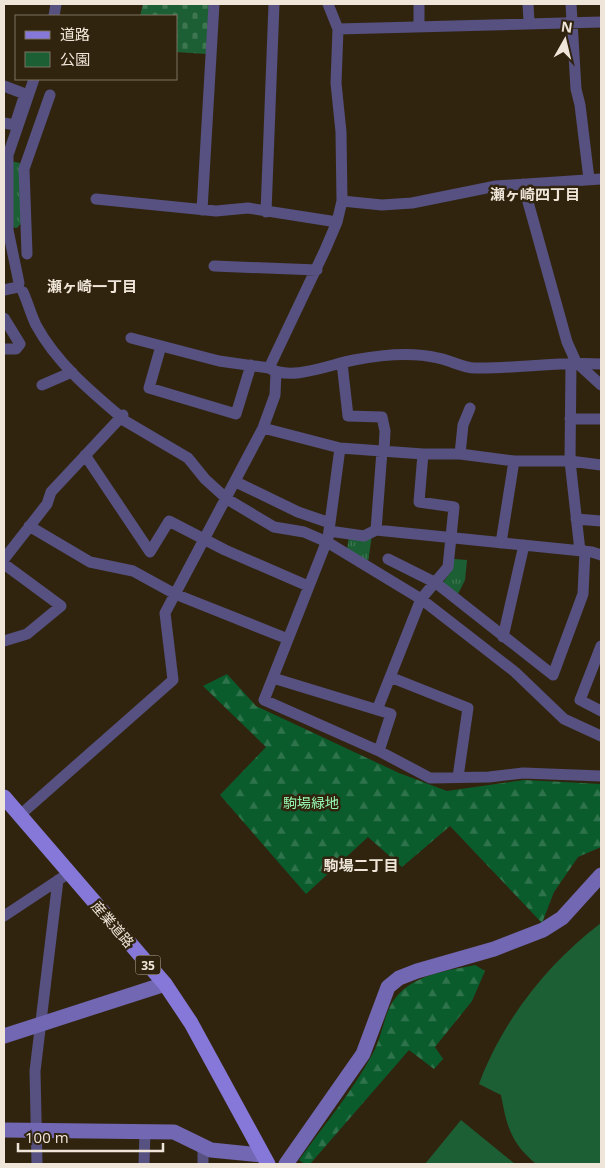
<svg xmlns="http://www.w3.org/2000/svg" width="605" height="1168" font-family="'Open Sans','Noto Sans JP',sans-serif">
  <defs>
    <pattern id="forest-firs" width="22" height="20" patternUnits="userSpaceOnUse" patternTransform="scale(1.25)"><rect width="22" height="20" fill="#0a5c2d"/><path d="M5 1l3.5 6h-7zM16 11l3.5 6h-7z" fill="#2e734b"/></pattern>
    <pattern id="cemetery-stones" width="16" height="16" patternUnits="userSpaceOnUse" patternTransform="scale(1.25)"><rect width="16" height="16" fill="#1d5f34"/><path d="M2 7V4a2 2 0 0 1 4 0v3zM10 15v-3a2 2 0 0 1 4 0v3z" fill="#3e7651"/></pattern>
    <pattern id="park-tufts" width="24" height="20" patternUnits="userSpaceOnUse" patternTransform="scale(1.25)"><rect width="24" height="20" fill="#1d5f34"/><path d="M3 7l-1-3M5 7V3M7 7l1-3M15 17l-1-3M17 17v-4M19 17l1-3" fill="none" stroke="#3e7651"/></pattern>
  </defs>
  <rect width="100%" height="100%" fill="#31240f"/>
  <path fill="#1d5f34" d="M601,923V1164H536C511,1143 507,1127 501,1095L479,1084C503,1020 547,964 601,923Z
    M461,1120L515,1164H425Z"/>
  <path fill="url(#forest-firs)" d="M227,674L256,706L399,773L447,791L524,780L601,784V847L578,857L554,892L542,923L450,826L402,867L368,837L306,894L220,795L266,747L203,686Z
    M475,965L485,971L472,1001L435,1047L443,1059L434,1069L409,1050L310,1164H305L299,1160C324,1125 353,1091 373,1053C385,1031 383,1006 404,989C424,973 451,970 475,965Z"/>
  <path fill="url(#cemetery-stones)" d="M143,4H210L207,54L176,52V16H140Z"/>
  <path fill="url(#park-tufts)" d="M10,161L20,163L22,222L17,228L10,227Z
    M372,535L368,562L347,550L349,536Z
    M454,559L467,560L465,580L457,596L442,584L452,570Z"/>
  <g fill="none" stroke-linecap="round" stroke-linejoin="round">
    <path stroke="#565180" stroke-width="11" d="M419,4V27
      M528,4L529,22
      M571,4L576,89L580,105L589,179
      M54,16L56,4
      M338,29L601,22
      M4,86L25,94L15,125L4,123
      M523,184L567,342L576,362L601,385
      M96,199L216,211L248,208L337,222
      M342,201L382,205L412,203L496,186L601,179
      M202,210L214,4
      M266,212L274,4
      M27,254L24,169L50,95
      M214,266L317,270
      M4,290L18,287L19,283L8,230V155L34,79
      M23,292C28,303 31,315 36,325C56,362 89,390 121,417
      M4,318L20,344L16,349H4
      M131,338L219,361L269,368C291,382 331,364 354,360C380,355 413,352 438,358C450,360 463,368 475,368C517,369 559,361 601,364
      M161,346L149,388L236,414L251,365
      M342,363L348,416L382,417L385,431L384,451
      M571,363L570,461L580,551
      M269,368L325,250L337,222L342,201L341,132L336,83L338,29L328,4
      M42,385L72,372
      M120,418L188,458L205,479L227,499L274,527L304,532L327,542L421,599L515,672L564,719L601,736
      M570,419H601
      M263,428L340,448L423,454H460L514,461H570L601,465
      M340,448L328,538L264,700L379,751L430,778L489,777L523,773L601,776
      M460,454L463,425L470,408
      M85,455L150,552L169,521L225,550L308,586
      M236,482L298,512L330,523
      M576,519L601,521
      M29,526L90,562L133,571L175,594L288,639
      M376,530L382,451
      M329,531L364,536L376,530L592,552L601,555
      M501,543L514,461
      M4,559L47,504L51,492L123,415
      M388,559L436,583L553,675L583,594L585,551
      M4,564L61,606L27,634L4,641
      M503,637L524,545
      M601,646L580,700L601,711
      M390,677L468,708L458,777
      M273,678L391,714L379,751
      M377,710L421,599L448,567L454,507L419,502L423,454
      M20,815L173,680L165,613L263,428L275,395L276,372
      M4,916L63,877
      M37,1164L35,1071L58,880
      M144,1164L145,1131
      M203,1164V1147"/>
    <path stroke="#7267b2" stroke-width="15" d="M4,1036L165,984
      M4,1130L174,1132L211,1150L262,1155
      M286,1164L363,1054L388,987L399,978L417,971L494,949L543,930L562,918L601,875"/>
    <path stroke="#8678d8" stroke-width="15" d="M4,797L165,984L191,1023L268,1164"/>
  </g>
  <g text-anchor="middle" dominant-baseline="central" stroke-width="5" stroke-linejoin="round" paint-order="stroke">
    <rect fill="#31240f" stroke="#b6ac9c" stroke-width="1" x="135.5" y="955.5" width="25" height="19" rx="4"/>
    <g font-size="12" font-weight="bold" fill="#efe6d9">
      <text x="148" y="965">35</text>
    </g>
    <g font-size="14" fill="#96f9b0" stroke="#31240f">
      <text x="311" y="802">駒場緑地</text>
    </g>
    <g font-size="14" fill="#efe6d9" stroke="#31240f">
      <text transform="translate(113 924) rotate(49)">産業道路</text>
    </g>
    <g font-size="15" font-weight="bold" fill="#efe6d9" stroke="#31240f">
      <text x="535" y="194">瀬ヶ崎四丁目</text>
      <text x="92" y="286">瀬ヶ崎一丁目</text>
      <text x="361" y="865">駒場二丁目</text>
    </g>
  </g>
  <rect width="605" height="1168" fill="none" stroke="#efe6d9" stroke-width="10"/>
  <rect x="15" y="15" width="162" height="65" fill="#31240f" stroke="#7d7260"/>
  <rect x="25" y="31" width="25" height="8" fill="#8678d8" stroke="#7d7260"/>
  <text x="60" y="40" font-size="15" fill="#efe6d9">道路</text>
  <rect x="25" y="52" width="25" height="15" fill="#1d5f34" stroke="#7d7260"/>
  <text x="60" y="65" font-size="15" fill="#efe6d9">公園</text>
  <g transform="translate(565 40) rotate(8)" stroke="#31240f" stroke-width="4" paint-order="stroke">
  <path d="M0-4L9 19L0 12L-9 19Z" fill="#efe6d9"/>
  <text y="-8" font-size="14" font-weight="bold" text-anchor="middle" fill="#efe6d9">N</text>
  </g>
  <path d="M18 1143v8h145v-8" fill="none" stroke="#efe6d9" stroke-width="2.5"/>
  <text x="25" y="1143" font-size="15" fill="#efe6d9" stroke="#31240f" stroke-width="4" paint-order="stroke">100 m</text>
</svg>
